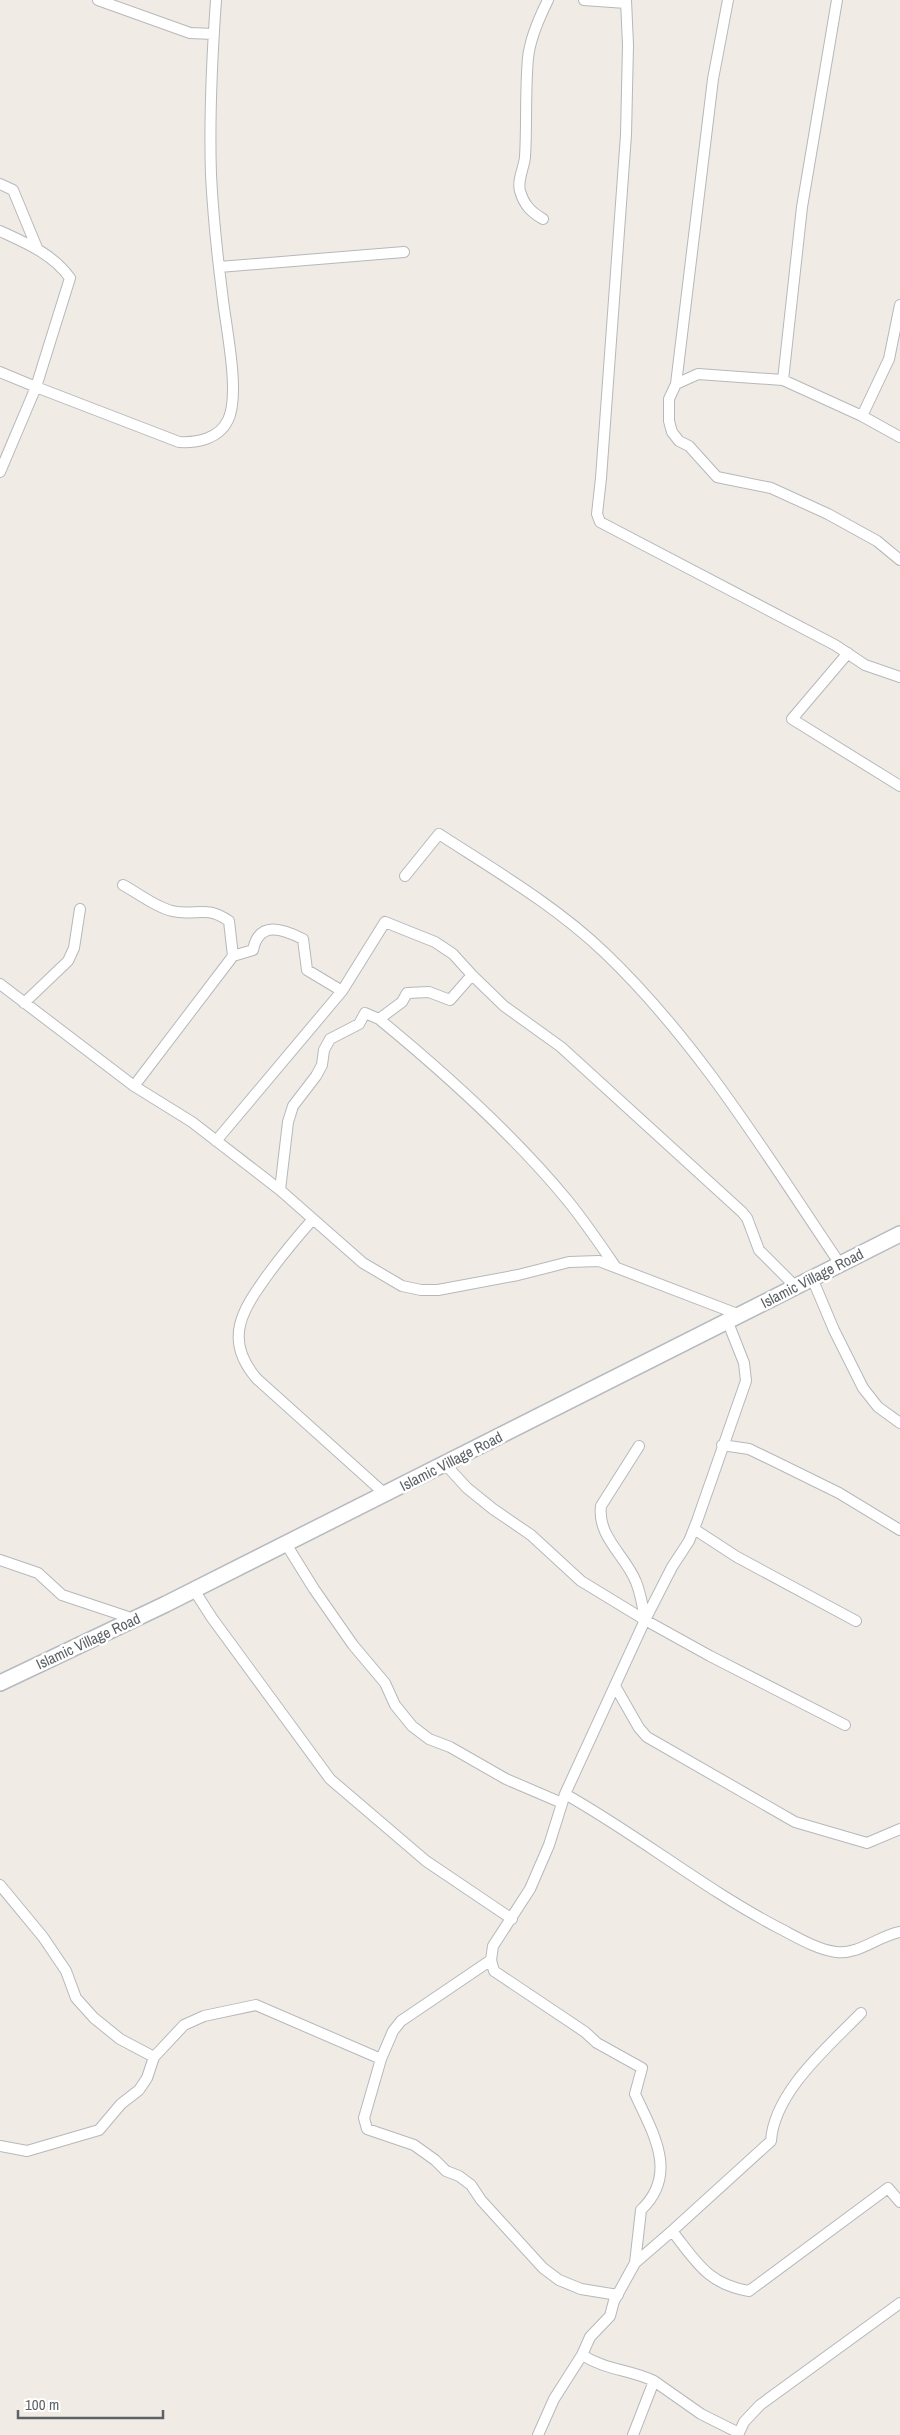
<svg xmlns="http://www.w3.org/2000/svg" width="900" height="2435" font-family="'Archivo Narrow',sans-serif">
  <rect width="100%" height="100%" fill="#f0ece5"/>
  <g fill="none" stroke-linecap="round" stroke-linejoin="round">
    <defs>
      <path id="street" d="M98,0L190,33L214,34
        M584,0L626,3
        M626,0L628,45L626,135L601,478L597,514L600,522L835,645L865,665L900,677
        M0,184L13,190L37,248
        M543,219C531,212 524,205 520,191C517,180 524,168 525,157C527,124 525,91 528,58C530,38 539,18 548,0
        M0,231C26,243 53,254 70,278L36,387L179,442C197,443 219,439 228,420C241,393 225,324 222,292C217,253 213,214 211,175C209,117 212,57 216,0
        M219,267L404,252
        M900,305L889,359L862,416L900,437
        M0,372L36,387L0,472
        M783,380L802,207L837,0
        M676,384L713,79L728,0
        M862,416L783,380L698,374L676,384L669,399V421L672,432L679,441L689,446L717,477L771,488L828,514L877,541L900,560
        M848,653L792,719L900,786
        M405,876L439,834C496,871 556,906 605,953C699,1043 767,1156 840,1264
        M123,885C138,893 155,907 172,911C196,917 204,904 229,921L233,956
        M0,984L134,1086L192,1122L280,1190L363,1263L402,1286L421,1290H438L518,1275L569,1262L599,1261L740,1315
        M342,991L385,922L435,942L453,954L472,975
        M24,1003L68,961L74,948L80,909
        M379,1019C446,1074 513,1134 568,1201C585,1222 600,1244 615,1266
        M134,1086L233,956L253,950C259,920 283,929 303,939L307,970L342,991L216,1141
        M280,1190L288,1122L293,1106L316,1076L322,1065L324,1050L330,1039L359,1024L365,1013L379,1019L402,1002L407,993L429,992L450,1000L472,975L504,1006L561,1047L742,1212L747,1218L759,1250L795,1286
        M313,1219C298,1236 283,1254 269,1273C243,1309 222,1339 257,1379L385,1494
        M812,1278L834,1330L863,1388L878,1407L900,1423
        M722,1445L749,1449L776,1462L839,1493L900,1530
        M639,1446L601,1506C597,1537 626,1556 636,1582C641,1594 643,1608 645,1620
        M445,1464L467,1488L493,1509L531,1535L581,1581L645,1620L710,1656L845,1725
        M694,1529L737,1557L856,1621
        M286,1544L314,1589L353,1645L385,1683L395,1705L412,1726L429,1739L450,1747L506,1779L562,1803
        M0,1560L38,1573L62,1595L134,1619
        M194,1590L212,1618L330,1779L426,1861L512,1919
        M615,1686L639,1728L647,1737L795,1822L867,1843L900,1829
        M565,1794C638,1835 703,1888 777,1927C795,1936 815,1949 836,1952C859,1955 878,1936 900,1932
        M0,1885L43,1937L66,1971L76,1998L94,2018L120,2039L154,2057
        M861,2013C829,2046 774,2092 771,2141L672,2231C696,2261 707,2284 749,2291L888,2188L900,2202
        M381,2059L364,2118L367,2129L414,2145L435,2160L446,2171L459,2176L471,2185L481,2200L543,2268L559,2280L581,2289L618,2295
        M0,2146L27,2151L99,2130L121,2104L139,2090L147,2078L154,2057L184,2025L204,2016L256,2005L381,2059L393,2031L401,2021L491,1960
        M635,2263L672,2231
        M582,2355C608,2371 629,2369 654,2381
        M538,2435L554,2399L582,2355L590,2337L610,2316L614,2301L635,2263L641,2210C679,2174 653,2133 635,2094L642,2068L597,2043L585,2032L494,1971L491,1960L493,1946L530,1889L549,1845L565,1794L645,1620L672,1567L689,1541L697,1521L746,1381L744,1363L727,1320
        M633,2435L654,2381L701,2414L739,2433
        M738,2435L744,2422L760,2405L900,2303"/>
      <path id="secondary" d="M0,1683L166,1604L900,1234"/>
    </defs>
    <use href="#street" stroke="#b5b8bc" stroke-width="12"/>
    <use href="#secondary" stroke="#b6babf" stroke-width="18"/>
    <use href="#street" stroke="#fff" stroke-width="10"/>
    <use href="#secondary" stroke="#fff" stroke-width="15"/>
  </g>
  <g text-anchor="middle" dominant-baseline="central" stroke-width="5" stroke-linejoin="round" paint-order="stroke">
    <g font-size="15" fill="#5d6166" stroke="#fff">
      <text transform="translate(812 1278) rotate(-27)">Islamic Village Road</text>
      <text transform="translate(451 1461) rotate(-27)">Islamic Village Road</text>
      <text transform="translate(88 1641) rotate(-25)">Islamic Village Road</text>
    </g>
  </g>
  <path d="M18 2410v8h145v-8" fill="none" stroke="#5d6166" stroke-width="2.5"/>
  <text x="25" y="2410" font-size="15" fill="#5d6166" stroke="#ffffff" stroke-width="4" paint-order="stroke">100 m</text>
</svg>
